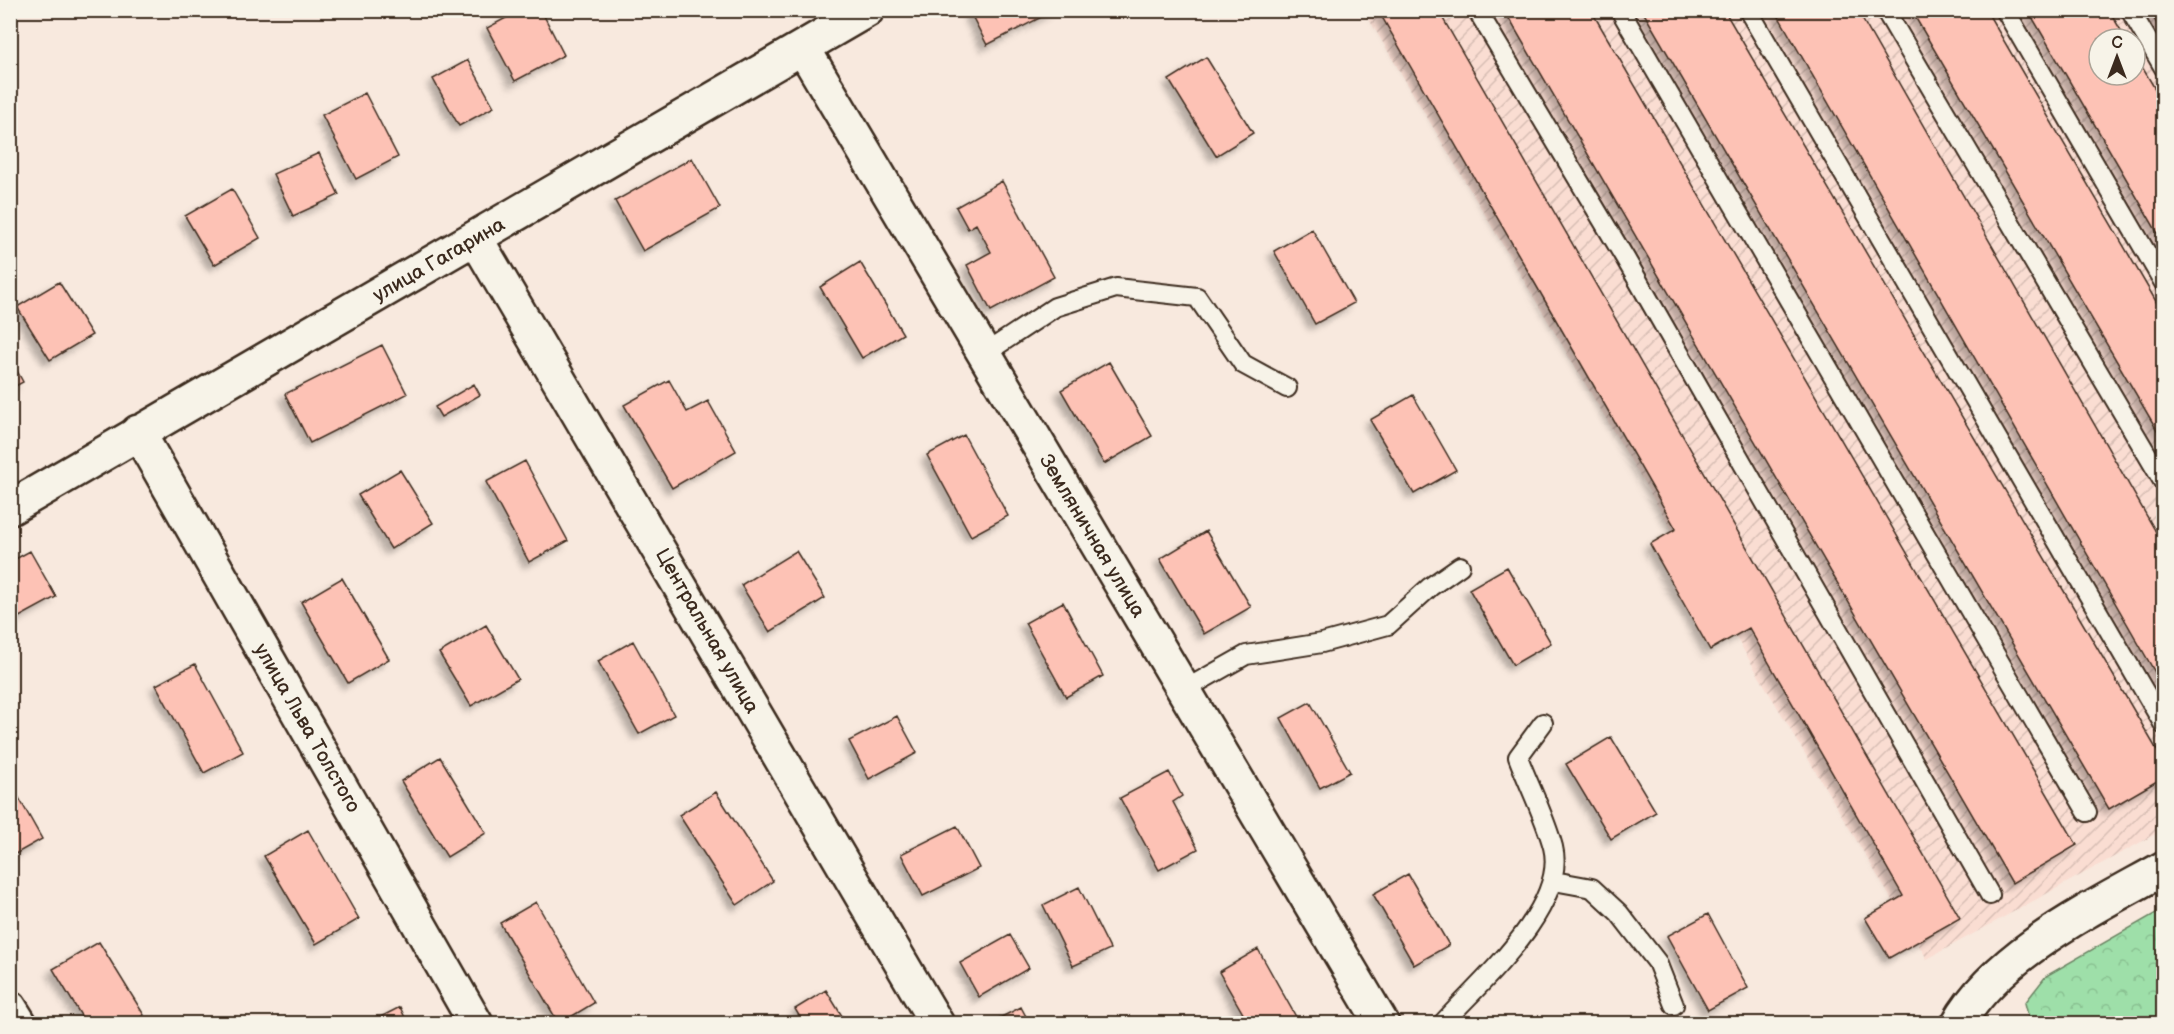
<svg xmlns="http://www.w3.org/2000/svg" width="2174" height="1034" font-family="'Balsamiq Sans',sans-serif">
  <defs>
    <pattern id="industrial-furrows" width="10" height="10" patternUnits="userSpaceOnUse" patternTransform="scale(1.5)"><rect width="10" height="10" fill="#faddd2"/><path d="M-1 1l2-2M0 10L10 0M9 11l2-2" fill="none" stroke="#d7beb4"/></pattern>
    <pattern id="forest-crowns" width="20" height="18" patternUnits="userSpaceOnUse" patternTransform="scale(1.5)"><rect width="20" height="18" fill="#9edfa9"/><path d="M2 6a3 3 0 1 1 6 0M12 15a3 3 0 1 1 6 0" fill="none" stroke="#89c091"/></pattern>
    <filter id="shadow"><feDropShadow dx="-5.5" dy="5.5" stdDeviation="3" flood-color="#0004"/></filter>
  </defs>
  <rect width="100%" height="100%" fill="#f8e9de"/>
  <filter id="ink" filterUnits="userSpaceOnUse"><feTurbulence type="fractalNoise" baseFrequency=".0167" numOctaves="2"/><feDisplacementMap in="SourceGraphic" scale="12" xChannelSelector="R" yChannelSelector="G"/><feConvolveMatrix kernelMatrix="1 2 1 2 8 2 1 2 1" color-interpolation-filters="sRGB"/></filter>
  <g filter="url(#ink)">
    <path fill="url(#industrial-furrows)" fill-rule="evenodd" d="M1364,11H2163V830L1927,959ZM2099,39H2135V75H2099Z"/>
    <path fill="url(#forest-crowns)" stroke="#6c8464" stroke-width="1.5" d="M2163,909V1023H2030L2025,1003L2046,976Z"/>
    <path fill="#fdc2b5" stroke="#3b2a1e" stroke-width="1.5" filter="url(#shadow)" d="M521,10H541L564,55L515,81L487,28Z
      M969,10H1055L987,45Z
      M1378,10H1438L1960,918L1889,958L1865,918L1903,896L1749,628L1710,650L1650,544L1676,529Z
      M1504,10H1591L2077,845L2012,883Z
      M1642,10H1724L2164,762V777L2109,809Z
      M1775,10H1857L2164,546V688Z
      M1911,10H1986L2164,315V442Z
      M2028,10H2109L2126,39H2099V75H2135V55L2164,104V244Z
      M2149,10H2164V36Z
      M1206,57L1253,133L1216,156L1169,80Z
      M468,60L494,107L459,126L433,79Z
      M365,93L398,157L356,179L322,115Z
      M319,153L339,195L293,216L273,174Z
      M692,158L720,208L643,251L615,201Z
      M1002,181L1054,277L991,311L967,265L991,252L976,224L968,229L956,207Z
      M232,189L260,238L214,265L185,216Z
      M1312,229L1354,303L1315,324L1274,251Z
      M860,262L903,334L862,358L820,287Z
      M59,282L92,335L50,360L17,307Z
      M382,345L407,394L310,443L285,394Z
      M10,358L23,382L10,389Z
      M1109,362L1152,436L1104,464L1061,390Z
      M669,380L687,412L708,401L736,451L672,488L624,405Z
      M474,384L480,395L441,417L435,407Z
      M1413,395L1456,470L1414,494L1370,420Z
      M964,435L1008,516L971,536L927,455Z
      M525,461L568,541L529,562L486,482Z
      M400,470L433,523L391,549L358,495Z
      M1206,531L1251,607L1204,634L1160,559Z
      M30,551L56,597L10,622V562Z
      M796,551L825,598L770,632L741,585Z
      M1507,567L1551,643L1513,665L1469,589Z
      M342,578L389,659L348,683L301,602Z
      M1063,602L1103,676L1066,697L1025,623Z
      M486,625L518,679L471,706L439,653Z
      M633,641L674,715L639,734L598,661Z
      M195,664L243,752L204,773L156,685Z
      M1310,702L1350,772L1320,788L1281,718Z
      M897,716L917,753L869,779L849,741Z
      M1611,737L1656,812L1611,839L1566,764Z
      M440,757L486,833L447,857L401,781Z
      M1169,772L1182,796L1173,802L1198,849L1159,870L1120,798Z
      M10,782L42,839L10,857Z
      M716,792L773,881L737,905L679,815Z
      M957,826L979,868L923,896L901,854Z
      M308,830L359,919L316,944L264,856Z
      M1408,874L1449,945L1414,965L1373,894Z
      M1079,887L1110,949L1073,966L1043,905Z
      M536,902L594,1003L559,1024L500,923Z
      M1708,914L1748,988L1708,1010L1667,936Z
      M1010,935L1029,968L979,997L960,963Z
      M99,942L144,1015L130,1024H86L53,969Z
      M1258,949L1300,1024H1249L1219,972Z
      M826,990L847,1024H804L795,1009Z
      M400,1007L408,1024H367Z
      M1021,1007L1030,1024H988Z"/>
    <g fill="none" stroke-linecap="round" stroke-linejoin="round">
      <defs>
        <path id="lane" d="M1477,10L1625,258L1990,895
          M1620,10L2087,812
          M1748,10L2164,725
          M1885,10L2164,483
          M2005,10L2164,283
          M2130,10L2164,68
          M984,354L1055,307L1116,288L1197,297L1243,364L1287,388
          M1184,690L1246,655L1322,643L1388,625L1430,587L1460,566
          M1554,881L1592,888L1619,913L1657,962L1674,1005
          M1442,1024C1479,983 1568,907 1553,847C1545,817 1529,786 1518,757L1543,723"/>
        <path id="street" d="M803,48L1382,1024
          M476,239L937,1024
          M138,432L476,1024
          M10,1008L20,1024
          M1958,1024C1998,953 2095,907 2164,868"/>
        <path id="secondary" d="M10,508L867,10"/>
      </defs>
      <use href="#lane" stroke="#3b2a1e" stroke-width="22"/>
      <use href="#street" stroke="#3b2a1e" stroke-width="38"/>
      <use href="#secondary" stroke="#3b2a1e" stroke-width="38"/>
      <use href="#lane" stroke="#f7f3e8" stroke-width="18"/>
      <use href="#street" stroke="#f7f3e8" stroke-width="33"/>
      <use href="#secondary" stroke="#f7f3e8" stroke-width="33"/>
    </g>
  </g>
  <g text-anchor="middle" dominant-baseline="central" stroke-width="6" stroke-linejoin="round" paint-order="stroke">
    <g font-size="20" fill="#3b2a1e" stroke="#f7f3e8">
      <text transform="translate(439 260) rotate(-30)">улица Гагарина</text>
      <text transform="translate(1092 536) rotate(59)">Земляничная улица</text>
      <text transform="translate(707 631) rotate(60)">Центральная улица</text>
      <text transform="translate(307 728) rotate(60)">улица Льва Толстого</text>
    </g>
  </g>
  <rect width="2174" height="1034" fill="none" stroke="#f7f3e8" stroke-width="36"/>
  <rect x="18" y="18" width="2138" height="998" fill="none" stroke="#3b2a1e" stroke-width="2" filter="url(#ink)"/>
  <g transform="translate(2117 57)"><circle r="28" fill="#f7f3e8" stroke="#aca397" stroke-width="1.5"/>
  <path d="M0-4.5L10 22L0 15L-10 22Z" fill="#3b2a1e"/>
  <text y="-9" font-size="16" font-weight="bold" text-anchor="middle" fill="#3b2a1e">С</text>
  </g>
</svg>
